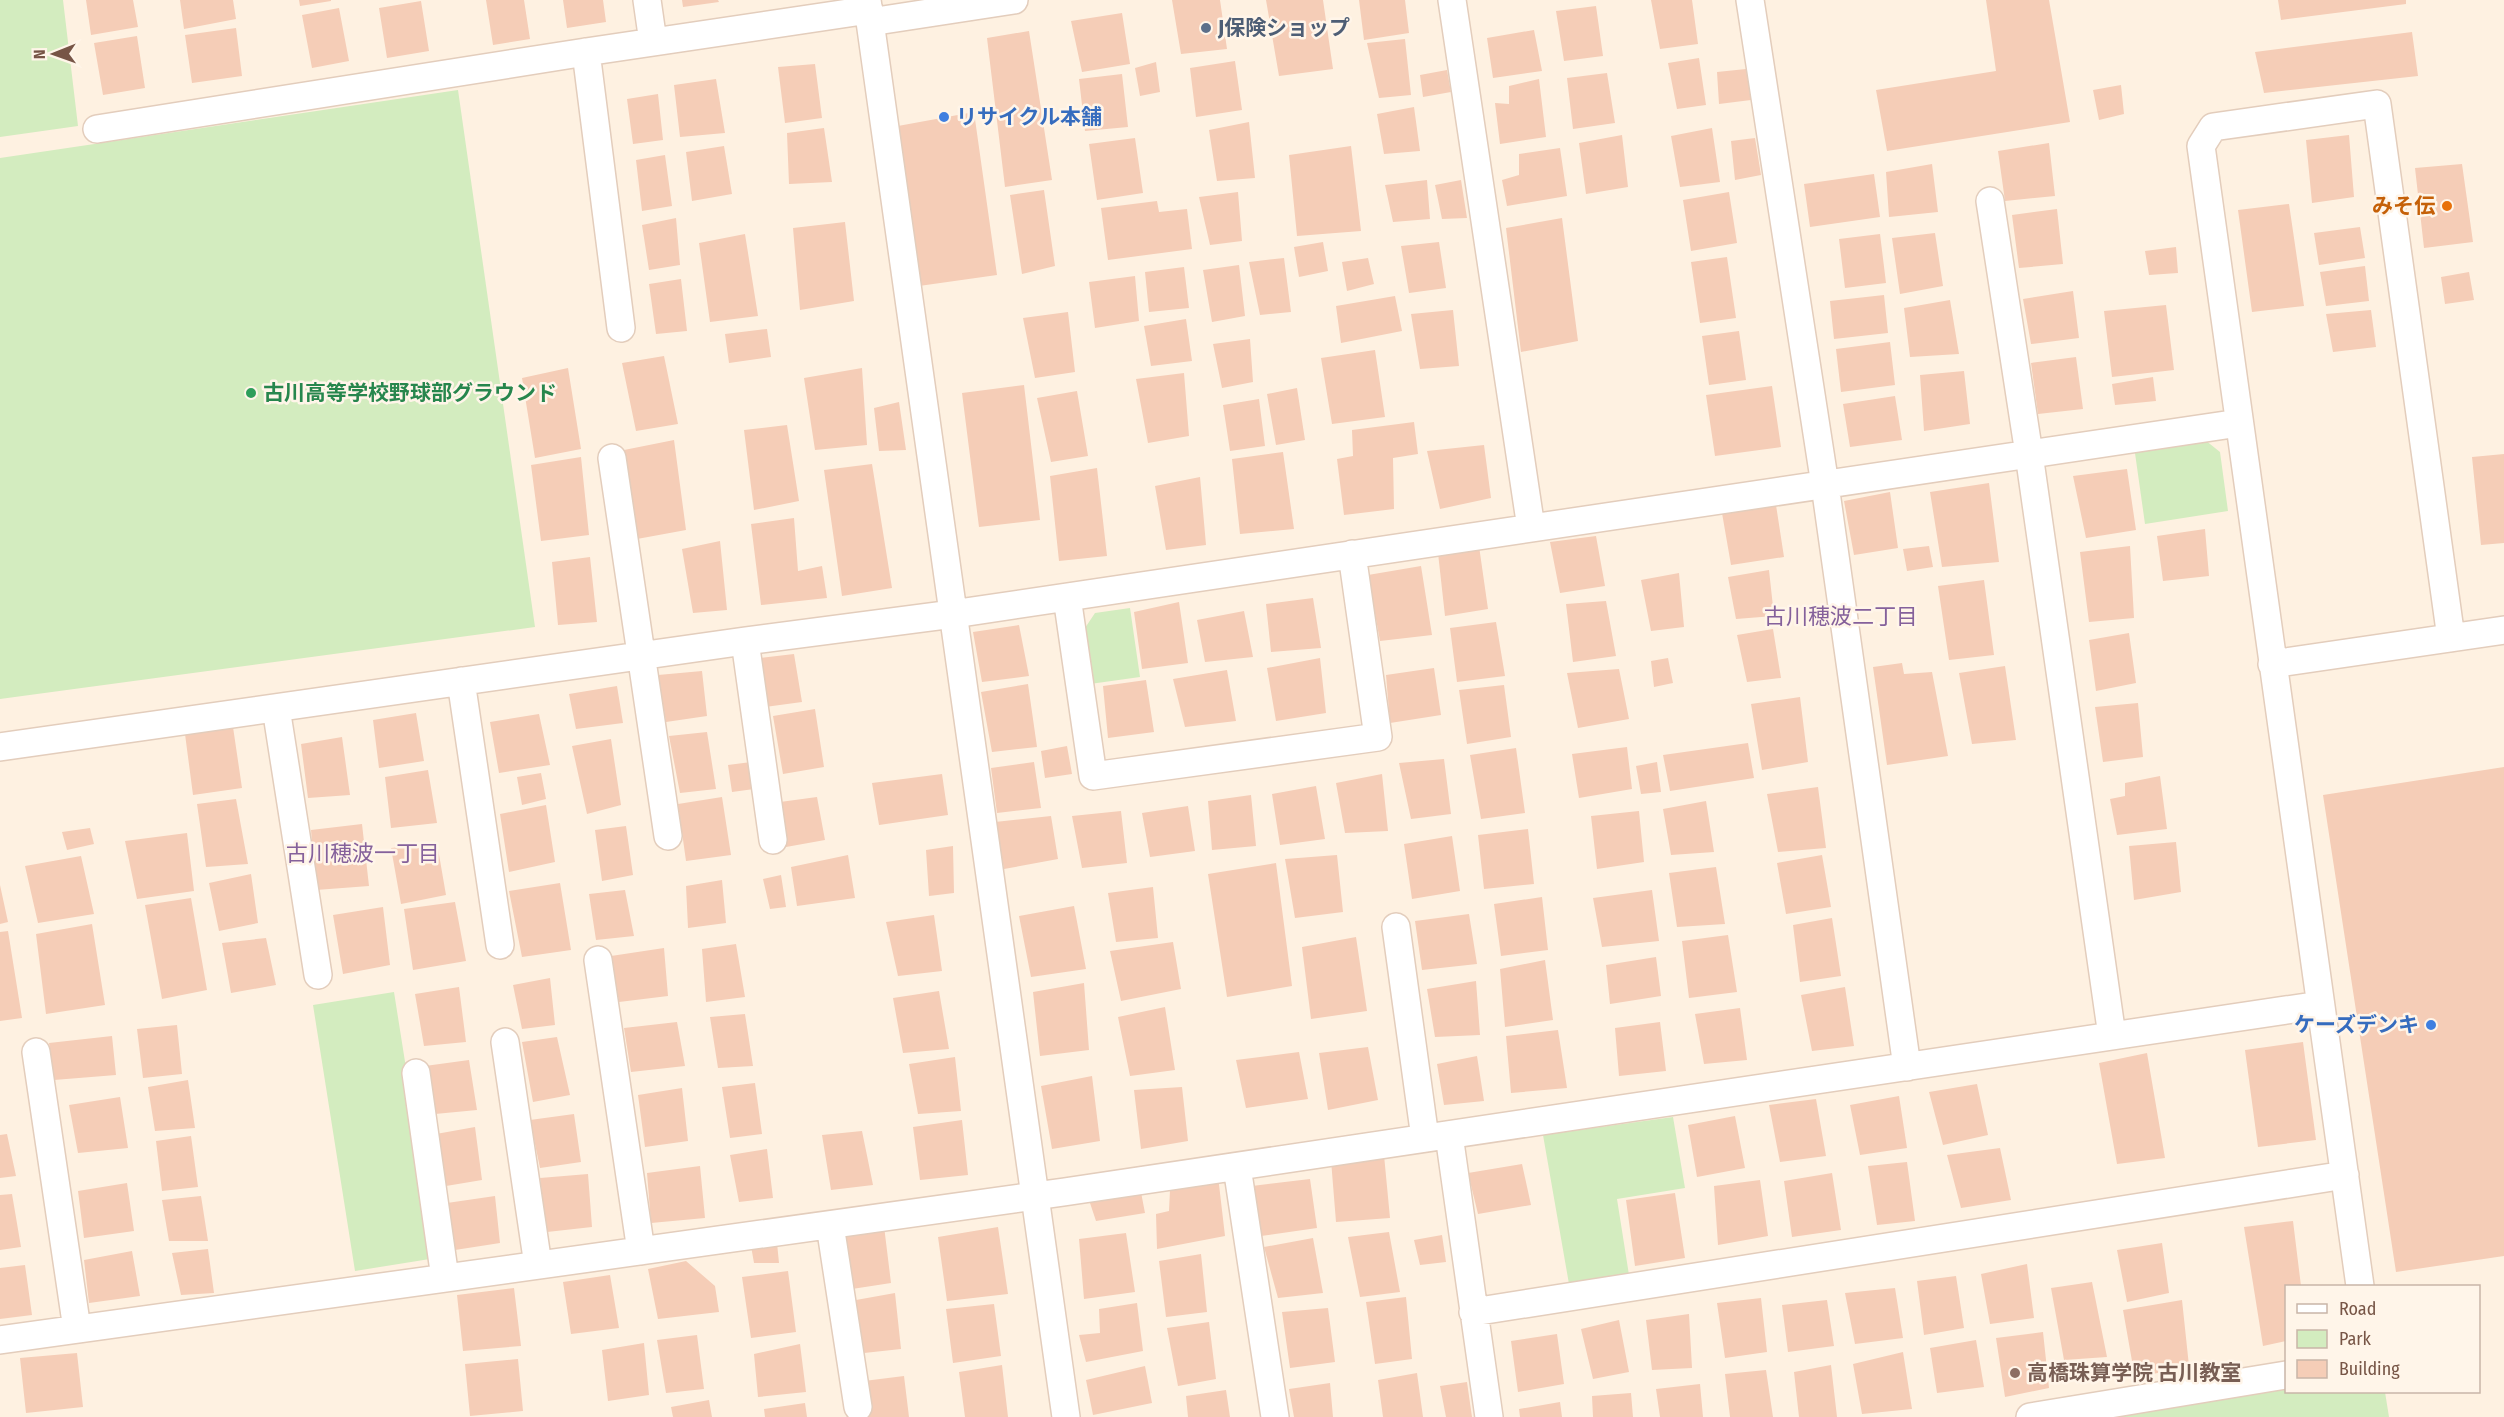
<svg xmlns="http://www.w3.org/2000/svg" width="2504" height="1417" font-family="'Fira Sans Condensed','Noto Sans JP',sans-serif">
  <rect width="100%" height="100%" fill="#fef1e1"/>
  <path fill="#d3ecbf" d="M0,0H63L78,126L0,137Z
    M458,90L535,627L0,699V158Z
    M2200,436L2220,452L2228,511L2145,524L2134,446Z
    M1130,608L1140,677L1090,684L1083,631L1095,613Z
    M394,992L436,1258L355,1271L313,1005Z
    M1673,1117L1685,1188L1617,1199L1629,1275L1569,1284L1543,1135Z
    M2286,1387V1392H2385L2389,1417H2104Z"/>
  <path fill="#f5cdb7" d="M86,0H133L138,27L91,35Z
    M180,0H233L236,19L184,29Z
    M299,0H331V1L300,6Z
    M486,0H524L530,39L493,45Z
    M563,0H603L606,22L567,28Z
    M682,0H718L719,2L683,7Z
    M1172,0H1220L1227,49L1181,54Z
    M1266,0H1323L1333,69L1279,76Z
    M1359,0H1405L1409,33L1364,40Z
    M1651,0H1692L1698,44L1660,49Z
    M1986,0H2049L2070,122L1887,151L1876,90L1996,71Z
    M2278,0H2406V4L2281,20Z
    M421,1L429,51L387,58L379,8Z
    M1596,6L1603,56L1564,61L1556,11Z
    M339,8L349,61L312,68L302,15Z
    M1122,13L1130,64L1082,72L1071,21Z
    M236,28L242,76L192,83L185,35Z
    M1534,30L1542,71L1493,78L1487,38Z
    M1029,31L1052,180L1005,187L987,38Z
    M2412,32L2418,76L2264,93L2255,52Z
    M137,36L145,88L103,95L94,43Z
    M1405,39L1411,95L1379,98L1367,43Z
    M1699,58L1706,105L1677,109L1668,63Z
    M1235,61L1242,110L1196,117L1190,68Z
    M1156,62L1160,92L1140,96L1135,68Z
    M815,64L822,118L785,123L778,67Z
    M1746,69L1751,100L1719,104L1717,72Z
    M1447,70L1451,92L1423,97L1420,75Z
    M1607,73L1615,123L1573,129L1567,78Z
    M1122,74L1128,127L1085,131L1079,79Z
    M716,79L725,133L680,137L674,85Z
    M1539,79L1546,137L1500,144L1495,103L1509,104V86Z
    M2121,85L2124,114L2099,120L2093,90Z
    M658,94L663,140L633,144L627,99Z
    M1414,107L1420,151L1384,154L1377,114Z
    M974,112L997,275L919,286L898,126Z
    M1249,122L1255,178L1217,181L1209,130Z
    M824,128L832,182L789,184L787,133Z
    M1712,128L1720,182L1680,187L1671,136Z
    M1622,135L1628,187L1586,194L1579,143Z
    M2349,135L2354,197L2312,203L2306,140Z
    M1135,138L1143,193L1097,200L1089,144Z
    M1755,138L1761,175L1735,180L1731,141Z
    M2049,143L2055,196L2005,201L1998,151Z
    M724,146L732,194L692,201L686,152Z
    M1351,146L1361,231L1297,236L1289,155Z
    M1560,148L1567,196L1507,206L1502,180L1519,175V154Z
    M665,155L672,206L642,211L636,160Z
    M1932,164L1938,212L1889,217L1886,172Z
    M2462,164L2473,242L2424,248L2415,168Z
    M1874,174L1880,217L1810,227L1804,184Z
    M1427,180L1430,219L1393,222L1385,185Z
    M1461,180L1467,218L1442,219L1435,185Z
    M1044,190L1055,266L1022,274L1010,195Z
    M1238,192L1242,241L1210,245L1199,197Z
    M1729,192L1737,243L1691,251L1683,200Z
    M1157,201L1159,212L1187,209L1192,249L1108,260L1101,208Z
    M2289,204L2304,306L2252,312L2238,210Z
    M2057,209L2063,264L2019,268L2012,215Z
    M676,218L680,265L649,270L642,225Z
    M1562,218L1578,341L1521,352L1506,228Z
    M845,222L854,301L800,310L793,228Z
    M2360,227L2365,258L2319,265L2314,233Z
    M1935,233L1943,286L1900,294L1892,238Z
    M745,234L758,316L710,322L699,243Z
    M1880,234L1886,283L1845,288L1839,239Z
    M1323,242L1328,271L1299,277L1294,247Z
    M1439,242L1446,288L1409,293L1401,246Z
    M2176,247L2178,273L2149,275L2145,251Z
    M1727,257L1736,318L1700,323L1691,262Z
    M1284,258L1291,312L1260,315L1249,262Z
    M1368,258L1374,284L1347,291L1342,262Z
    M1239,265L1245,316L1212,322L1203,270Z
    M2365,266L2369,301L2326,306L2320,272Z
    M1184,267L1189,308L1149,312L1145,272Z
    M2469,272L2474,300L2445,304L2441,277Z
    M1135,276L1139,321L1095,328L1089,282Z
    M681,279L687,331L656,334L649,284Z
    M2073,291L2079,338L2031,344L2023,299Z
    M1884,295L1888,333L1834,339L1830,301Z
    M1395,296L1402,331L1341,343L1336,306Z
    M1950,300L1959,354L1910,357L1904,308Z
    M2166,305L2174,370L2112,377L2104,311Z
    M1453,310L1459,366L1420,369L1411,314Z
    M2371,310L2376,347L2333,352L2326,314Z
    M1068,312L1075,372L1035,378L1023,318Z
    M1186,319L1192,361L1151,366L1144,326Z
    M767,329L771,357L729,363L725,334Z
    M1739,331L1746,380L1709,385L1702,336Z
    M1250,339L1253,382L1222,388L1213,344Z
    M1890,342L1895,385L1841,392L1836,349Z
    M1375,350L1385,417L1332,424L1321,358Z
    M664,356L678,424L636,431L622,363Z
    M2076,357L2083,409L2038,414L2031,363Z
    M568,368L581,449L535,458L522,378Z
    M862,368L867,445L815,450L804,378Z
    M1964,371L1970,424L1924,431L1920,375Z
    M1184,373L1189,436L1148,443L1136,379Z
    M2153,377L2156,401L2115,405L2112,384Z
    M1024,385L1040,520L979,527L962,393Z
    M1772,386L1781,447L1715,456L1706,395Z
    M1297,388L1305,440L1276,445L1267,394Z
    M1077,391L1088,456L1051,462L1037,398Z
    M1895,396L1902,440L1850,447L1843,404Z
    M1259,399L1265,446L1230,451L1223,405Z
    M899,402L906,450L879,451L874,408Z
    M1414,422L1418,454L1393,458L1394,509L1344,515L1337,459L1353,456L1352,430Z
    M787,425L799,501L754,510L744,430Z
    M674,440L686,530L637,539L624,450Z
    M1484,445L1491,498L1440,509L1427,451Z
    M1283,452L1294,529L1240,534L1232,459Z
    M2504,454V543L2481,545L2472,457Z
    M581,457L589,535L541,541L531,465Z
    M872,464L892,588L842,596L824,470Z
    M1097,468L1107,556L1059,561L1050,476Z
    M2127,469L2136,530L2086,538L2073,476Z
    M1200,477L1206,545L1166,550L1155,486Z
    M1989,483L1999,562L1942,567L1930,492Z
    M1890,492L1898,548L1854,555L1844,501Z
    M1776,505L1784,557L1731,565L1722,513Z
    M794,518L798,571L822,566L827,598L761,605L751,524Z
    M2205,529L2209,576L2163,581L2157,536Z
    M1596,536L1605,586L1560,593L1550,542Z
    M720,541L727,610L693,613L682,549Z
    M1479,546L1488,609L1445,616L1438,553Z
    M1929,546L1933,567L1907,571L1903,549Z
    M2130,546L2134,618L2089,622L2080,552Z
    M590,557L597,622L558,625L552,562Z
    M1421,566L1432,635L1380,641L1368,575Z
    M1769,570L1774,616L1736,619L1728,577Z
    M1679,573L1684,627L1651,631L1641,580Z
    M1984,580L1994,655L1949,660L1938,586Z
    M1313,598L1321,648L1271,652L1266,604Z
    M1606,601L1616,656L1573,662L1566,604Z
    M1179,602L1188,663L1142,669L1134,612Z
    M1244,611L1253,657L1205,662L1197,620Z
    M1496,622L1505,676L1457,682L1450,628Z
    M1019,625L1029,676L982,682L973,632Z
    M1773,629L1781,678L1747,682L1737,635Z
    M2129,633L2136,683L2096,691L2089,640Z
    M794,654L802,702L765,707L759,658Z
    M1320,658L1326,713L1276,721L1267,668Z
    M1668,658L1673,683L1654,687L1651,661Z
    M1902,663L1904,674L1932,672L1948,756L1887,765L1873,667Z
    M2005,666L2016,740L1972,744L1959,673Z
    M1434,668L1441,715L1390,723L1386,675Z
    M1619,669L1629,719L1578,728L1567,673Z
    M1227,670L1236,721L1185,727L1173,679Z
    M702,671L707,716L666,722L658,675Z
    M1146,680L1154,732L1108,738L1103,686Z
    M1028,684L1037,747L992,752L981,692Z
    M1504,685L1511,737L1467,744L1459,690Z
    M617,686L623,723L576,729L569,694Z
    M1800,697L1808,762L1762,770L1751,704Z
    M2138,703L2143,757L2103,762L2095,707Z
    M815,709L824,767L783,774L773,716Z
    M416,713L424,761L379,768L373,720Z
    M539,714L550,765L499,773L490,722Z
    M233,727L242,788L193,795L185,734Z
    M707,732L716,789L680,793L669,736Z
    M342,737L350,795L308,798L301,744Z
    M611,739L621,805L587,814L572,746Z
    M1748,743L1754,778L1670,791L1663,755Z
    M1067,746L1072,774L1045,778L1041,751Z
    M1627,747L1632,789L1579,798L1572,754Z
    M1516,748L1525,813L1481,819L1470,755Z
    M1444,759L1451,814L1411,819L1399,763Z
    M751,762L754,789L732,792L728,765Z
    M1034,762L1041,808L997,813L991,768Z
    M1657,762L1661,792L1641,794L1636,766Z
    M2504,767V1256L2396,1272L2323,795Z
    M428,770L437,823L391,828L385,777Z
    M541,773L546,799L522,805L517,777Z
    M942,774L948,815L879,825L872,783Z
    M1382,774L1388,831L1345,833L1336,783Z
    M2160,776L2167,829L2117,835L2110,799L2125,796V783Z
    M1316,786L1325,839L1280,845L1272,794Z
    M1818,787L1826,848L1778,852L1767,794Z
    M1251,795L1256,846L1212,850L1208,801Z
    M722,797L731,855L686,861L678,804Z
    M817,797L825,840L786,847L780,802Z
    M236,799L248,864L206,867L197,804Z
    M1706,801L1714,852L1671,855L1663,809Z
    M546,805L555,862L509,872L500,814Z
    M1188,806L1195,851L1150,857L1142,813Z
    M1121,811L1127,863L1082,868L1072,816Z
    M1639,811L1644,862L1597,869L1591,816Z
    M1051,816L1058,859L1004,869L995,822Z
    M362,824L369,886L316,890L311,830Z
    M626,826L633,875L602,881L595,830Z
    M90,828L94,844L67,850L62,832Z
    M1528,829L1534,884L1484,889L1478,835Z
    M187,833L194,891L137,899L125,841Z
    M1452,836L1460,891L1412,899L1404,844Z
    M2176,842L2181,892L2134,900L2129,846Z
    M437,843L446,895L401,904L391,848Z
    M953,846L954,893L929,896L926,850Z
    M848,855L855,898L797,906L791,867Z
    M1337,855L1343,912L1295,918L1285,859Z
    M1822,855L1831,907L1786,914L1777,863Z
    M81,856L94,914L38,923L25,866Z
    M1276,863L1292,986L1227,997L1208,874Z
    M1716,867L1725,924L1677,927L1669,873Z
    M251,874L258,923L219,931L209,883Z
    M781,875L786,907L770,909L763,879Z
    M722,880L726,923L688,928L686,886Z
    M560,883L571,950L522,957L509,891Z
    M0,885L8,922L0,924Z
    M1153,887L1158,938L1116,942L1108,893Z
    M625,890L634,936L596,940L589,894Z
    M1652,890L1659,941L1602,947L1593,898Z
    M1542,897L1548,950L1501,956L1494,904Z
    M191,898L207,990L162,999L145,905Z
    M455,902L466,961L413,970L404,909Z
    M1074,906L1086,969L1031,977L1019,916Z
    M383,907L390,965L343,974L333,915Z
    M1469,914L1477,964L1422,970L1415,921Z
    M934,915L942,971L898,976L886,922Z
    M1832,918L1841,976L1800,982L1793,925Z
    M92,924L105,1005L46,1014L36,934Z
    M8,931L22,1018L0,1021V932Z
    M1728,935L1737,992L1689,998L1682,941Z
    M1356,937L1367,1011L1311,1019L1302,947Z
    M266,938L276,985L231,993L222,943Z
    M1173,942L1181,989L1121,1001L1110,951Z
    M736,944L745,997L706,1002L702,949Z
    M664,948L668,996L619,1002L611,956Z
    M1656,957L1661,996L1610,1004L1606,965Z
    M1545,960L1553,1020L1505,1027L1500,969Z
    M550,978L555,1025L522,1029L513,985Z
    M1476,981L1480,1035L1435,1037L1427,989Z
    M1084,983L1089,1050L1040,1056L1033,992Z
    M459,987L466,1042L424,1046L415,994Z
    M1845,987L1854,1046L1812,1051L1801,995Z
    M939,991L949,1049L903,1053L893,998Z
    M1165,1007L1175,1070L1130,1076L1118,1017Z
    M1740,1008L1747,1060L1704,1064L1695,1014Z
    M745,1014L753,1066L718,1068L710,1017Z
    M677,1022L685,1066L631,1072L624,1028Z
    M1660,1022L1666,1071L1619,1076L1615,1028Z
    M177,1025L182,1074L143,1078L137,1029Z
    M1558,1030L1567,1088L1511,1093L1506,1036Z
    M112,1036L116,1075L54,1080L49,1043Z
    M557,1037L570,1095L533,1102L522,1042Z
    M2303,1042L2316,1140L2258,1147L2245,1050Z
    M1368,1047L1378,1100L1328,1110L1319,1053Z
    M1299,1052L1308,1099L1246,1108L1236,1060Z
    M2147,1053L2165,1158L2117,1164L2099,1063Z
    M1477,1056L1484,1101L1444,1105L1437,1064Z
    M955,1057L961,1111L918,1114L909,1064Z
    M469,1060L477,1110L435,1114L425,1066Z
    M1092,1076L1100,1141L1052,1149L1041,1086Z
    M188,1080L195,1128L155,1131L148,1087Z
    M755,1083L762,1134L730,1138L722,1087Z
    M1977,1084L1988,1135L1943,1145L1929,1092Z
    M1182,1087L1188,1141L1141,1149L1134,1090Z
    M682,1088L688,1141L645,1147L638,1095Z
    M1899,1096L1907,1148L1860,1155L1850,1105Z
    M120,1097L128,1148L78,1153L69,1105Z
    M1816,1099L1826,1156L1780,1162L1769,1105Z
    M574,1114L581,1162L540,1168L530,1120Z
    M1735,1116L1745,1168L1697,1177L1688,1125Z
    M962,1120L968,1175L920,1180L913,1127Z
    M475,1127L482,1180L446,1186L436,1134Z
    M862,1131L873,1185L831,1190L822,1135Z
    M7,1134L16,1176L0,1178V1135Z
    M191,1136L198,1187L162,1191L156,1141Z
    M2000,1148L2011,1200L1961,1208L1947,1155Z
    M767,1149L773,1198L739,1202L730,1155Z
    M1384,1155L1390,1218L1336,1222L1331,1160Z
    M1907,1162L1915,1221L1877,1225L1868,1166Z
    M1522,1164L1531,1205L1478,1214L1468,1173Z
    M700,1166L705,1218L651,1223L647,1173Z
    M1832,1173L1841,1230L1792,1237L1784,1181Z
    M588,1174L592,1227L547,1232L540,1178Z
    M1218,1176L1225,1236L1157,1249L1156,1214L1169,1211L1170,1190Z
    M1310,1179L1317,1228L1261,1236L1252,1186Z
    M1760,1180L1768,1236L1718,1245L1714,1186Z
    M127,1183L134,1231L84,1238L78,1191Z
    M1140,1187L1145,1213L1096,1221L1088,1197Z
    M1675,1193L1685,1258L1635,1266L1626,1200Z
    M12,1194L21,1247L0,1250V1195Z
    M201,1196L208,1241H169L162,1200Z
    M495,1196L500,1243L455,1250L447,1203Z
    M2293,1221L2301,1286H2286V1341L2263,1346L2244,1227Z
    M884,1226L891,1283L852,1289L843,1233Z
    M998,1227L1008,1294L947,1301L938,1237Z
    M1389,1232L1400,1292L1360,1297L1348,1237Z
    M1126,1233L1135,1292L1084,1299L1079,1239Z
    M1442,1235L1446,1262L1420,1265L1414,1240Z
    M1313,1238L1323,1293L1278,1298L1264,1247Z
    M777,1243L779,1263H754L751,1246Z
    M2162,1243L2169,1293L2127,1302L2117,1250Z
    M208,1249L214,1293L181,1295L172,1253Z
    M132,1251L140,1296L89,1303L84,1260Z
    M1201,1254L1207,1312L1166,1317L1159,1261Z
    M686,1261L715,1286L719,1312L658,1319L648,1269Z
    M2027,1264L2034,1318L1990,1324L1981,1274Z
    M25,1265L32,1315L0,1319V1268Z
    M788,1271L796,1332L751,1338L742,1277Z
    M610,1275L619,1328L571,1334L563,1282Z
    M1956,1276L1964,1328L1924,1335L1917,1281Z
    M2092,1282L2107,1357L2064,1360L2051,1288Z
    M514,1288L521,1346L463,1351L457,1295Z
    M1895,1288L1903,1338L1855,1344L1845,1293Z
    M895,1293L901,1349L864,1353L856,1300Z
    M1406,1297L1412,1359L1375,1364L1366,1302Z
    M1761,1298L1767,1352L1725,1358L1717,1303Z
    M1827,1300L1834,1346L1788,1352L1782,1305Z
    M2182,1300L2189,1366L2135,1378L2123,1310Z
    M1137,1303L1143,1351L1086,1362L1079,1335L1100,1333L1099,1309Z
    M994,1304L1001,1356L953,1363L946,1309Z
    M1328,1308L1335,1362L1290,1368L1282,1312Z
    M1689,1314L1692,1368L1652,1370L1646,1320Z
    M1619,1320L1629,1372L1593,1379L1581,1329Z
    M1209,1322L1216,1379L1178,1386L1167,1328Z
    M2043,1332L2049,1388L2005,1397L1996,1338Z
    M1557,1334L1564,1384L1518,1392L1511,1341Z
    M697,1335L704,1389L666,1393L657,1340Z
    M1976,1340L1984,1387L1937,1393L1930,1348Z
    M644,1343L649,1395L608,1401L602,1350Z
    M800,1344L806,1392L758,1397L754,1354Z
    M1903,1352L1912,1409L1862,1414L1853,1364Z
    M77,1353L83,1407L26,1413L20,1358Z
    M518,1359L523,1411L470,1416L465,1364Z
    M1002,1365L1008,1417H965L959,1372Z
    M1831,1365L1837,1417H1799L1794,1372Z
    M1145,1366L1152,1403L1093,1415L1086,1380Z
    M1766,1370L1773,1417H1730L1725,1374Z
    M1417,1373L1423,1417H1383L1378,1380Z
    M904,1376L909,1417H867L864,1381Z
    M1467,1382L1472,1417H1446L1440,1386Z
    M1330,1383L1333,1417H1294L1289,1389Z
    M1700,1384L1703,1417H1660L1656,1389Z
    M1226,1390L1230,1417H1188L1186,1396Z
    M1631,1393L1633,1417H1593L1592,1396Z
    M709,1400L712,1417H673L671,1407Z
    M1560,1402L1562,1417H1520L1519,1409Z
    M805,1403L807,1417H765L764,1409Z"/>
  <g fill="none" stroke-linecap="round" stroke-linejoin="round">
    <defs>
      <path id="minor" d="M647,0L653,42
        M867,0L1066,1417
        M1452,0L1531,528
        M1750,0L1825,485L1907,1067
        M870,22L1014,0
        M586,52L621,328
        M97,129L586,52L869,10
        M1990,201L2029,454L2112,1036
        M612,458L668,836
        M1067,597L1093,776L1378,737L1352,554
        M745,641L773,840
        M2272,664L2504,630
        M461,681L500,945
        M276,708L318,975
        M0,747L745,641L953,614L2239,423
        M1396,927L1425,1138
        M598,960L641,1251
        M505,1042L538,1265
        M36,1052L77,1329
        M416,1073L445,1278
        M1449,1135L1489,1417
        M1237,1167L1275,1417
        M830,1225L858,1407
        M2360,1286L2201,146L2213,127L2377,104L2451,638
        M1473,1312L2345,1175
        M0,1340L1064,1192L2320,1005
        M2030,1417L2286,1375"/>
    </defs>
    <use href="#minor" stroke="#e3cdbc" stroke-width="30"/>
    <use href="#minor" stroke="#fff" stroke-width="27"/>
  </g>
  <circle fill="#5c6f8a" stroke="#fff5e9" stroke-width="2" cx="1206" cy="28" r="6"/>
  <g fill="#3f7fe0" stroke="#fff5e9" stroke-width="2">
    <circle cx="944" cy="117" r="6"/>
    <circle cx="2431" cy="1025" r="6"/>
  </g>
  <circle fill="#e8710a" stroke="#fff5e9" stroke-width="2" cx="2447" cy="206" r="6"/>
  <circle fill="#2e9e5b" stroke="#fff5e9" stroke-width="2" cx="251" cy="393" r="6"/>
  <circle fill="#8d6e63" stroke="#fff5e9" stroke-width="2" cx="2015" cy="1373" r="6"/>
  <g text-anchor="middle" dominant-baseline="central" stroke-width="5" stroke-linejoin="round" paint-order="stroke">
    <g font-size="21" font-weight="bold" fill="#4e5e75" stroke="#fff5e9" text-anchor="start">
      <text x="1218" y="28">J保険ショップ</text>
    </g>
    <g font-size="21" font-weight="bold" fill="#366cbe" stroke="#fff5e9" text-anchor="start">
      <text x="956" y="117">リサイクル本舗</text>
      <text x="2419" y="1025" text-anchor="end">ケーズデンキ</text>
    </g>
    <g font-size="21" font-weight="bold" fill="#c56008" stroke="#fff5e9" text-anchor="end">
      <text x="2435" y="206">みそ伝</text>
    </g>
    <g font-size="21" font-weight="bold" fill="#27864d" stroke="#fff5e9" text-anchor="start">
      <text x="263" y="393">古川高等学校野球部グラウンド</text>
    </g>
    <g font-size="21" font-weight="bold" fill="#785e54" stroke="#fff5e9" text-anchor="start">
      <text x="2027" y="1373">高橋珠算学院 古川教室</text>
    </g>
    <g font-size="22" fill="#85619b" stroke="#fff5e9">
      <text x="1841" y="616">古川穂波二丁目</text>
      <text x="363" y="853">古川穂波一丁目</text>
    </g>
  </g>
  <rect x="2285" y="1285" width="195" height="108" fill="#fff5e9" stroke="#c9b5a8" stroke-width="1.5"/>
  <rect x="2297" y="1304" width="30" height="9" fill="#ffffff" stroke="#c9b5a8" stroke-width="1.5"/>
  <text x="2339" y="1315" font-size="18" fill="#775546">Road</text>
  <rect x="2297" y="1330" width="30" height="18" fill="#d3ecbf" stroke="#c9b5a8" stroke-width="1.5"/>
  <text x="2339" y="1345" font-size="18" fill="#775546">Park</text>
  <rect x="2297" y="1360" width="30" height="18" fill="#f5cdb7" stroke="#c9b5a8" stroke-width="1.5"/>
  <text x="2339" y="1375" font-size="18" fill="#775546">Building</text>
  <g transform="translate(54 54) rotate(269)" stroke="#fff5e9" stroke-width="4.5" paint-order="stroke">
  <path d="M0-4.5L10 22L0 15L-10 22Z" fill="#775546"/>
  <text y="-9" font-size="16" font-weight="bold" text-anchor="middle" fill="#775546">N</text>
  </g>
</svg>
